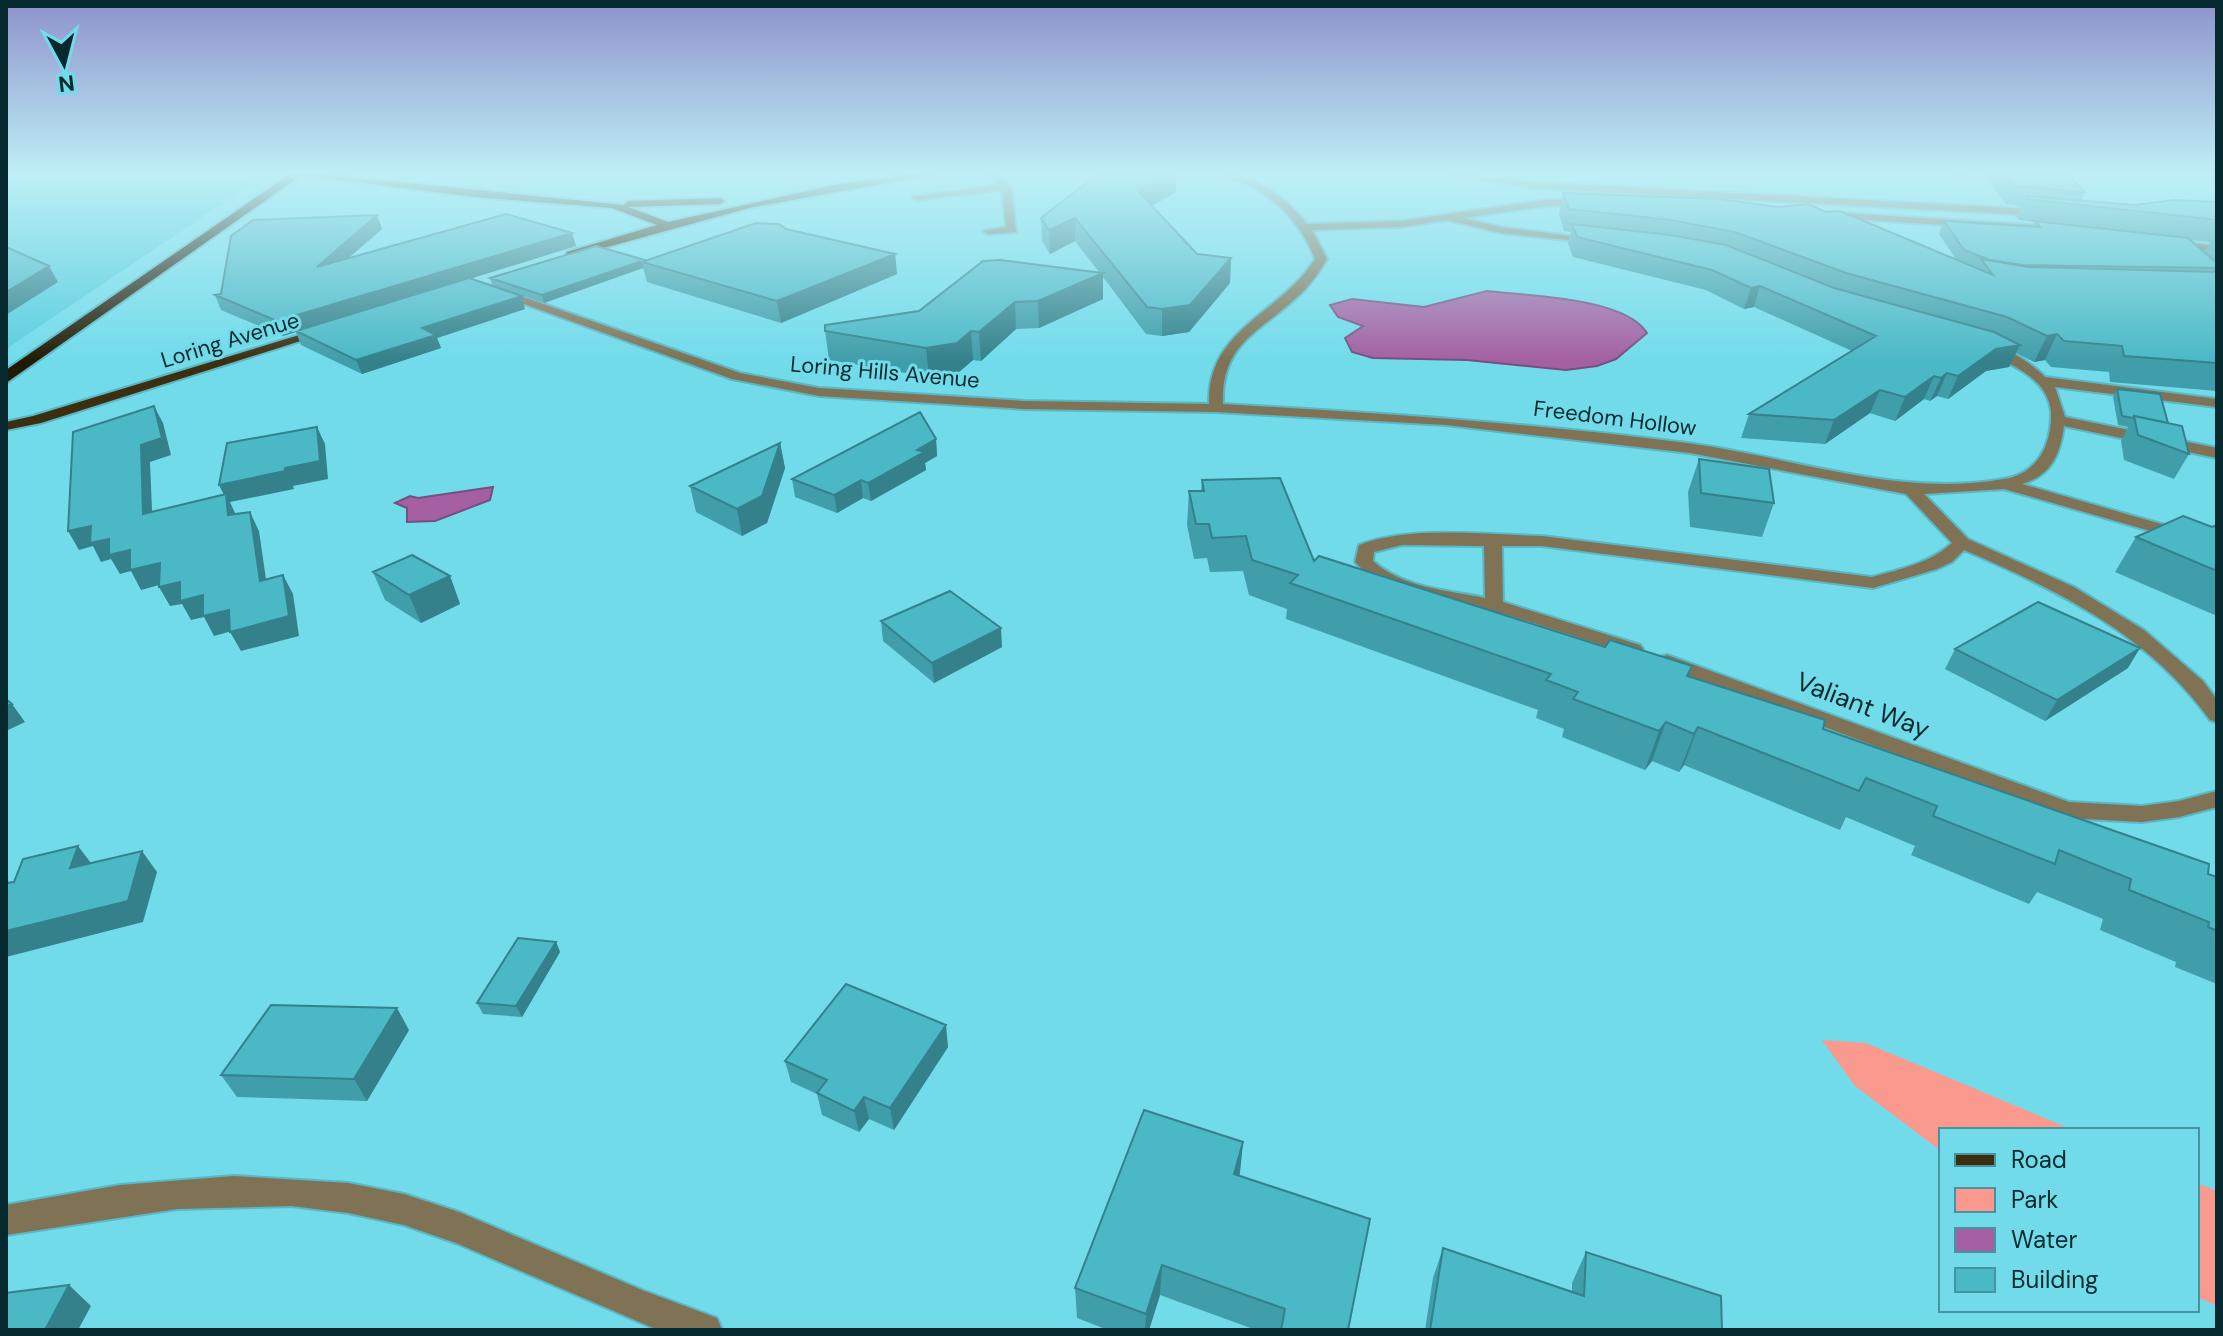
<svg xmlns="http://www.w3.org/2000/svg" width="2223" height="1336" font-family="'DM Sans',sans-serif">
  <rect width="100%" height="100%" fill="#71dbea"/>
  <path fill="#58cdde" d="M55,174H162L231,178L250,185L6,349V176Z"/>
  <path fill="#fa9a8e" d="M1822,1040L1866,1043L2073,1130H1941V1151L1855,1086Z
    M2197,1183L2217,1191V1306L2197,1297Z"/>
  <path fill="#a460a3" stroke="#745080" stroke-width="2" d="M1487,291C1527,296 1625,297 1647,333L1616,359L1597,366L1566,370L1467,360L1373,358L1352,352L1345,338L1363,326L1338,317L1330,305L1352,299L1424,307Z
    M493,487L490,500L435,521L407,522V508L395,503L410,496L418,498Z"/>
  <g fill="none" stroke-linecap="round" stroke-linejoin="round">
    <defs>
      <path id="minor" d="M988,174H998L1011,187L1016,232L988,234L983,231L1006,227L1002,190L917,200L912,197L999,185Z
        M1223,174C1256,174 1287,199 1307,224L1401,221L1545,200L1587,199L1590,204L1545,206L1463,218L1501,227L1601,240L1596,243L1501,233L1447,220L1401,227L1312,230L1327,259C1318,274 1309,287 1296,298C1257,334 1221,344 1223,404C1378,413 1533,423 1687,443C1793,457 1897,498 2004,479C2037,474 2052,445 2051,413C2049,378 2010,364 1983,351V345C2004,344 2031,363 2045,377L2217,399V407L2055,387L2065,417L2217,448V458L2064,426C2060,454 2052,475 2022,484L2217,540V550L2004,489L1924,494L1968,539L2074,587L2144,630L2203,681L2217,700V722L2210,720C2149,635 2058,590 1964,550L1952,562L1937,569L1873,588L1542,546H1502L1503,602L1640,645L1643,649L1640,653L1633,655L1508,615L1400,591L1369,576L1355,562L1359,545C1412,525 1485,535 1542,536L1872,577C1901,569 1930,563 1952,543L1906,494L1690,453L1446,425L1216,412L1024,409L819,396L732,379L491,292L501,289L740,373L819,388L1024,401L1209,404C1207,328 1280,315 1315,259C1303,228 1282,203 1252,187C1242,182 1230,179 1223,174ZM1402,545L1484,546L1485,598C1447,590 1403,588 1373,561L1374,552Z
        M1449,174L1533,182L2047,210L2052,213L2047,216L1533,188Z
        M1957,174H1966L1968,176L1963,179Z
        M1827,212L2050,226L2055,229L2050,232L1823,217Z
        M2173,241L2217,246V252L2169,246L2168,244Z
        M1667,655L2069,802L2142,806L2179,801L2217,791V807L2179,817L2142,822L2066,818L1660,665L1657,661L1660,657Z
        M234,1176L348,1183L404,1194L459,1212L642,1290L717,1318L722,1330H658L456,1243L404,1225L348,1213L291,1206L177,1209L6,1235V1205L120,1185Z"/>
      <path id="major" d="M294,174H321L624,205L628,201L720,198L725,201L720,204L628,207L668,222L839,184L911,174H935L749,208L571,257L566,254L567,252L657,225L612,208L475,197Z
        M319,329L329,332L41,423L6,430V422L33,416Z"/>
      <path id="highway" d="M290,174H303L6,383V370Z"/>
    </defs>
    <use href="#minor" stroke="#5bb7c4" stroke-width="4"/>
    <use href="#major" stroke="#5bb7c4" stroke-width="4"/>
    <use href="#highway" stroke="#5bb7c4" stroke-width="4"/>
    <use href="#minor" fill="#7f7255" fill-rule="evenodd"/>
    <use href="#major" fill="#3c2f0f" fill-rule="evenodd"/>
    <use href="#highway" fill="#221903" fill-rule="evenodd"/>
  </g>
  <path fill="#409eaa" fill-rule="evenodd" d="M1098,174H1176V192L1151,206L1197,254L1231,258L1230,283L1189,332L1162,336L1146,334L1103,277V299L1039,328L1016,329L981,361L973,360L959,372L929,377L829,360L825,331L1099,272L1075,241L1050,254L1042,241L1041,218Z
    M1983,174H2067L2085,192L2081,201L2135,205L2217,202V391L2110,382L2109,372L2051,367L2045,360L2034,362L2016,353L2009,367L1986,371L1948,399L1937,396L1930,401L1924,399L1895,421L1870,413L1825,444L1741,438L1749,414L1852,351L1754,307L1744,309L1706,290L1573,257L1568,243L1571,232L1564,231L1559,214L1563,193L1778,207L1826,212L1956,259L1939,234L1944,221L2032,227L2034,222L2019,220L2016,217L2021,206L2006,204ZM2190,240L2210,242L2205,253Z
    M377,215L382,229L348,258L572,233L576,246L470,279L525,309L437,338L441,348L362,374L301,345L296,332L283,336L221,310L215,295L221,294Z
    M786,229L895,254L897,274L781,323L647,282L643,268L544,303L492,285L490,278L645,261Z
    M2117,389L2168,423L2189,454L2174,479L2124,460L2121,441L2128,427L2118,425L2113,397Z
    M936,439L937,456L925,463L926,470L871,501L863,498L837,513L795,497L792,479Z
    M780,443L785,468L767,523L742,536L696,512L690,486Z
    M1699,459L1774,503L1762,537L1690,527L1688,492Z
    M1202,480L1314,561L1605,647L1692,666L1688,677L1823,729L2217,877V984L2175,967L2176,962L2100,930L2103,919L2037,892L2029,904L1911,855L1915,846L1846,817L1840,830L1684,765L1679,772L1652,761L1645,770L1562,737L1564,729L1536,718L1538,710L1286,619L1287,609L1249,595L1243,571L1210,572L1207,558L1194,559L1187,525L1189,491H1201Z
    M2217,525V616L2115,572L2136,537L2212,527Z
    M373,572L450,576L460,604L421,623L385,600Z
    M881,621L1002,647L934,683L883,641Z
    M1955,649L2128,668L2045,721L1945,669Z
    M556,942L560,952L522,1017L483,1014L477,1003Z
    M409,1030L367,1101L237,1097L221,1075Z
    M948,1047L894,1130L869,1119L859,1132L822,1115L817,1094L791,1082L785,1061Z
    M1243,1142L1239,1176L1348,1330H1256L1160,1295L1149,1330H1108L1077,1318L1075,1288Z
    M1443,1248L1572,1291V1283L1586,1252L1722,1330H1425L1433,1278Z"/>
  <path fill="#34818b" d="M1170,174H1176V192L1138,214V191Z
    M377,215L382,229L322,281L317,267Z
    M1075,218V241L1050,254L1049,230Z
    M572,233L576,246L283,336L277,321Z
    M895,254L897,274L781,323L777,301Z
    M1231,258L1230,283L1189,332L1162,336V309Z
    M645,260L642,262L643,268L544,303L542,295Z
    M49,266L58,282L6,315V292Z
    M1103,273V299L1039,328L1038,301Z
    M1760,286L1754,307L1744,309L1751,288Z
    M522,296L525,309L437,338L441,348L362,374L356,360L422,328Z
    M1015,302L1016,329L981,361L979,332Z
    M971,331L973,360L959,372L929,377L926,348Z
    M2057,334L2045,360L2034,362L2047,336Z
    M2020,345L2009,367L1986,371L1948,399L1958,376L1996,349Z
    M1947,373L1937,396L1930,401L1941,378Z
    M1934,376L1924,399L1895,421L1905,397Z
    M1880,390L1870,413L1825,444L1834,420Z
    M154,406L163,423L171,455L150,462L153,533L143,514L141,445Z
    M317,427L325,444L328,479L293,486L294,489L230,502L235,513L237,533L228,515L227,501L219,485L285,468Z
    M936,439L937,456L925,463L926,470L871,501L868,483L917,450Z
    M780,443L785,468L767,523L742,536L737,509Z
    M861,480L863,498L837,513L834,495Z
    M250,512L259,531L269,600L260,581Z
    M91,526L109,539L130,550L160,563L170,582L141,590L131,571L120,574L111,559L101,562L93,546L79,550L68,531Z
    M283,575L293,594L299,636L241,651L230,632Z
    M450,576L460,604L421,623L409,595Z
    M180,582L229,610L239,629L214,636L204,617L191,620L182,604L170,606L159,587Z
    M1001,628L1002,647L934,683L932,663Z
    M2140,648L2128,668L2045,721L2057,700Z
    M12,704L25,722L6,731V706Z
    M1666,722L1652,761L1645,770L1659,731Z
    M1698,727L1684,765L1679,772L1694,734Z
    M78,846L94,867L70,868Z
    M142,851L157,872L143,922L6,957V931Z
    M556,942L560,952L522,1017L516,1006Z
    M397,1008L409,1030L367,1101L354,1079Z
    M946,1025L948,1047L894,1130L890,1108Z
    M864,1097L869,1119L859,1132L854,1111Z
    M1243,1142L1240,1173L1230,1205L1234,1174Z
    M1162,1265L1160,1295L1149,1330H1145L1146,1314Z
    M69,1285L91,1306L78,1330H45Z"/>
  <path fill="#4bb8c6" stroke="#34818b" stroke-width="2" d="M1098,174H1170L1138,191L1197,254L1231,258L1190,305L1162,309L1147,307L1075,218L1049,230L1041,218Z
    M2004,174H2067L2085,192L2014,186Z
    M1563,193L1720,199L1778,207L1808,204L1826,212L1840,211L1993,275L1981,259L2028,267L2217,272V363L2124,356L2122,346L2064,341L2057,334L2047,336L2007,317L1846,273L1735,232L1671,220L1569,209Z
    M2026,196L2135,205L2173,200L2217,202V220L2028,199Z
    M506,214L572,233L277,321L215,295L221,294L231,236L253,220L377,215L317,267Z
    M1944,221L2040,227L2034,221L2188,238L2217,263V268L2023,265L1990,260L1964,250Z
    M756,223L779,224L786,229L895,254L777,301L642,262Z
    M1572,224L1670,235L1726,245L1834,288L1994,332L2020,345L1996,349L1958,376L1947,373L1941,378L1934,376L1905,397L1880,390L1834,420L1749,414L1876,336L1760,286L1751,288L1712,270L1577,237Z
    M596,246L645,260L542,295L490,278Z
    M6,247L49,266L6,292Z
    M1000,260L1103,273L1038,301L1015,302L979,332L971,331L957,343L926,348L825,331V325L919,311L983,261Z
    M469,278L522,296L422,328L436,335L356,360L296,331Z
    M2117,389L2160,394L2168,423L2134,416L2133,418L2122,416Z
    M154,406L162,438L141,445L143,514L226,494L228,515L250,512L260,581L283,575L289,616L230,632L229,610L203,616V595L180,601V582L159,587L160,563L130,570V550L109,555V539L90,543L91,526L68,531L73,432Z
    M920,412L936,439L917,450L924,452L868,483L861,480L834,495L792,479Z
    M2134,416L2182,426L2189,454L2138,435Z
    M317,427L320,461L285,468V471L219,485L227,443Z
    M780,443L762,496L737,509L690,486Z
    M1699,459L1769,469L1774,503L1701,493Z
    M1280,478L1314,561L1319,556L1605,647L1610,640L1692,666L1687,676L1825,720L1823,729L2209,864L2208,874L2217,877V931L2208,927L2209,922L2129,890L2131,879L2059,850L2055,864L1933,816L1937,806L1866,778L1859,791L1698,727L1694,734L1666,722L1659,731L1573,699L1578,692L1546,680L1551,674L1290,583L1298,575L1252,560L1246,536L1212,538L1209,524H1196L1189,491H1204L1202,480Z
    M2183,516L2212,527L2217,525V571L2136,537Z
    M412,555L450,576L409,595L373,572Z
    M950,591L1001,628L932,663L881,621Z
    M2038,602L2140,648L2057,700L1955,649Z
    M6,699L12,704L6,706Z
    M78,846L70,868L142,851L128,901L6,931V883L14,882L23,859Z
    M518,938L556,942L516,1006L477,1003Z
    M846,984L946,1025L890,1108L864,1097L854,1111L817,1093L827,1080L785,1061Z
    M271,1005L397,1008L354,1079L221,1075Z
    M1144,1110L1243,1142L1234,1174L1370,1219L1348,1330H1281L1285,1309L1162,1265L1146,1314L1075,1288Z
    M1443,1248L1584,1296L1586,1252L1721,1296L1722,1330H1430Z
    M69,1285L45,1330H6V1293Z"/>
  <linearGradient id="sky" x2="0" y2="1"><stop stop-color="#8d92cc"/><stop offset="0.48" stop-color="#bfeff6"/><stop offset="1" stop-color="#bfeff6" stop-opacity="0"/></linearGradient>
  <rect width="2223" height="361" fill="url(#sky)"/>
  <g text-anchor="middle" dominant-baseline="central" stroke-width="6" stroke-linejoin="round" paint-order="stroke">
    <g font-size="22" fill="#05292e" stroke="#71dbea">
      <text transform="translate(230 340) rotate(-17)">Loring Avenue</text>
      <text transform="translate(885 372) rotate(5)">Loring Hills Avenue</text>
      <text transform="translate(1615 418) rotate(7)">Freedom Hollow</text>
    </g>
    <g font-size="26" fill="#05292e" stroke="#71dbea">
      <text transform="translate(1863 705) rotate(21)">Valiant Way</text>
    </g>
  </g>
  <rect width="2223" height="1336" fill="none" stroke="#05292e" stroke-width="16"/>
  <rect x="1939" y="1128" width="260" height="184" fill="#71dbea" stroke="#46949f" stroke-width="2"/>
  <rect x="1955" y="1154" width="40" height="12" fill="#3c2f0f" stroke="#46949f" stroke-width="2"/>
  <text x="2011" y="1168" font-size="24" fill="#05292e">Road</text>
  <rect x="1955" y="1188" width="40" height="24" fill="#fa9a8e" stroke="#46949f" stroke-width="2"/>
  <text x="2011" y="1208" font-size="24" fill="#05292e">Park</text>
  <rect x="1955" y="1228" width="40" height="24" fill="#a460a3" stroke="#46949f" stroke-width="2"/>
  <text x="2011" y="1248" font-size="24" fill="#05292e">Water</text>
  <rect x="1955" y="1268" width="40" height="24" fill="#4bb8c6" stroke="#46949f" stroke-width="2"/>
  <text x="2011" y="1288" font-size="24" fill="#05292e">Building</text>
  <g transform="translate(64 64) rotate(173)" stroke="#71dbea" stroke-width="6" paint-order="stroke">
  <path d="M0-6L14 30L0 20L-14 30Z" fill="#05292e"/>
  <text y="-12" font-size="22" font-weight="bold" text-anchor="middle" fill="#05292e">N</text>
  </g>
</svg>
